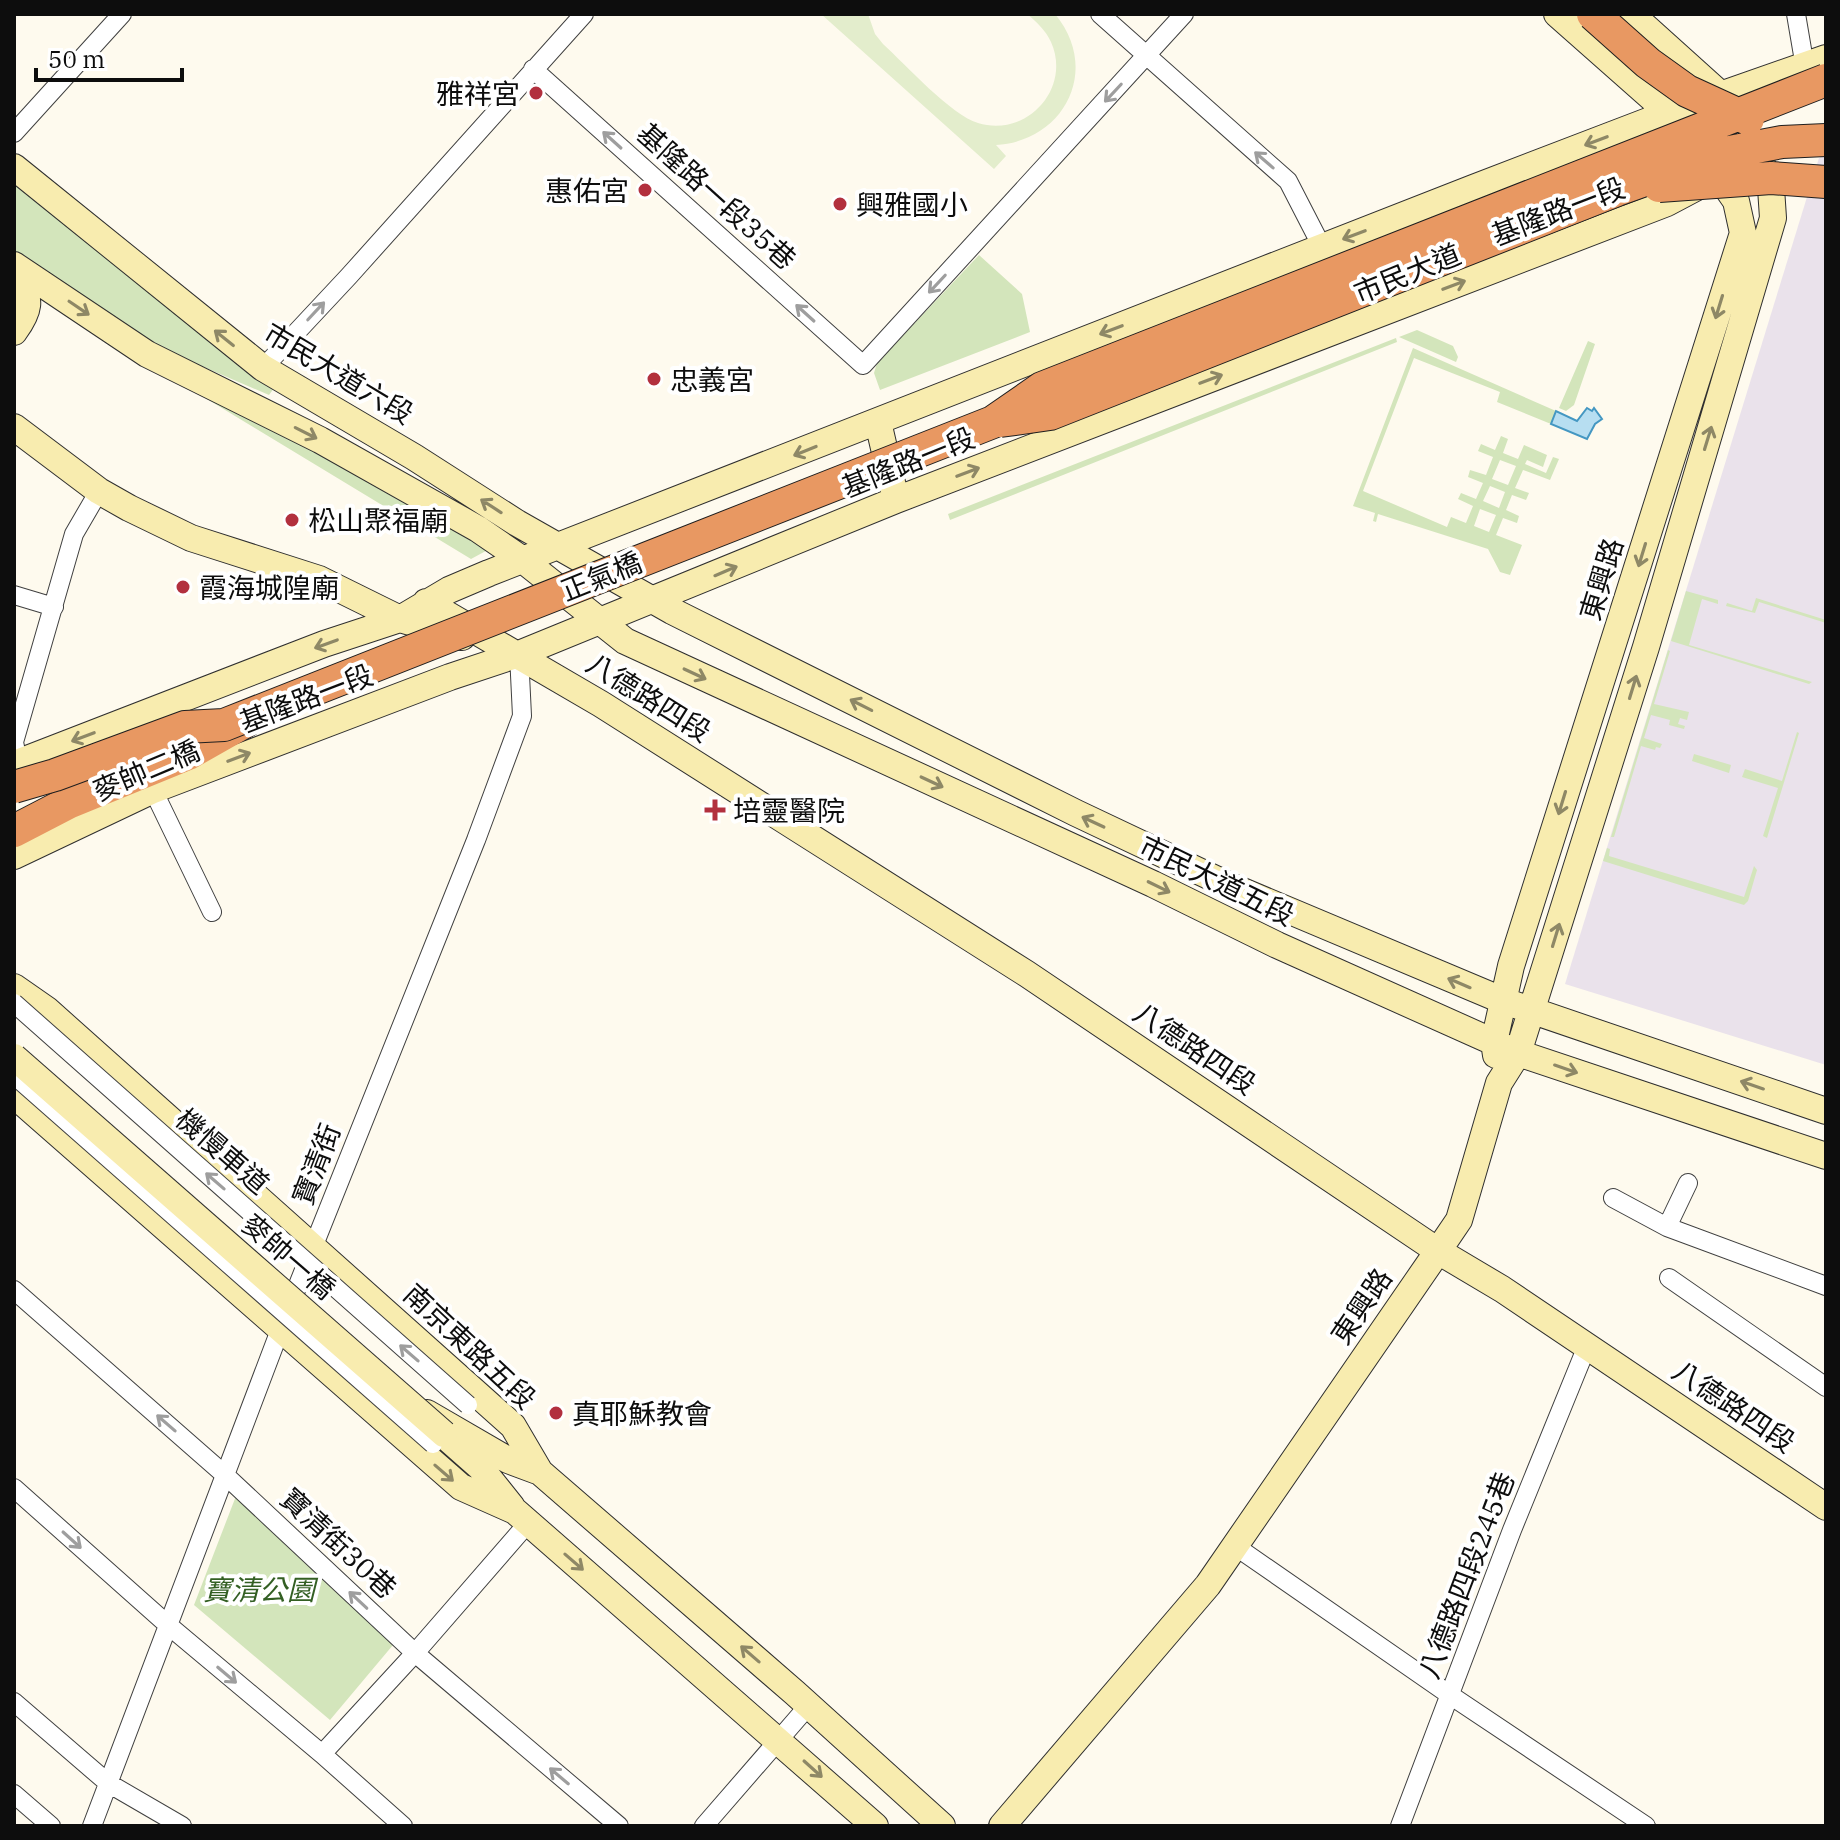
<svg xmlns="http://www.w3.org/2000/svg" width="1840" height="1840" font-family="'IBM Plex Serif','Noto Sans TC',serif">
  <rect width="100%" height="100%" fill="#fefaee"/>
  <path fill="#eae2eb" d="M1826,155V1065L1565,984L1819,158Z"/>
  <path fill="#d3e5bb" fill-rule="evenodd" d="M14,172L277,384L269,395L162,349L14,254Z
    M979,255L1022,294L1030,332L880,390L874,373L877,363Z
    M1417,330L1453,346L1458,357L1456,362L1399,337Z
    M1396,338L1397,342L950,520L948,514Z
    M1588,341L1595,344L1574,405L1566,411L1559,408Z
    M118,345L495,546L471,559Z
    M1413,348L1556,411L1551,424L1497,402L1500,392L1414,358L1363,491L1447,527L1451,517L1466,523L1473,506L1458,499L1461,493L1476,499L1483,483L1468,477L1470,470L1486,475L1493,457L1478,451L1481,444L1495,450L1501,436L1508,439L1503,453L1518,459L1524,445L1547,455L1543,467L1527,460L1525,464L1546,473L1553,457L1559,459L1550,480L1523,470L1515,488L1529,493L1526,500L1512,495L1506,510L1519,516L1517,523L1503,518L1496,535L1522,545L1510,575L1500,572L1488,549L1378,514L1376,522L1373,521L1375,513L1353,506ZM1500,460L1516,466L1508,485L1492,479ZM1490,486L1505,492L1499,508L1483,501ZM1480,509L1496,515L1489,532L1474,526Z
    M1686,591L1718,600V604L1702,599L1689,645L1812,682L1809,684L1671,641Z
    M1756,598L1826,620V623L1759,602L1755,613L1726,606L1727,603L1752,611Z
    M1668,650L1670,651L1654,704L1689,712L1687,720L1680,718L1678,724L1685,726L1684,729L1669,725L1670,720L1651,715L1644,738L1662,744L1660,748L1656,747L1655,750L1641,746L1614,837H1611Z
    M1797,732L1799,733L1767,838L1763,836L1778,788L1742,777L1745,769L1782,781Z
    M1694,754L1731,765L1729,773L1692,761Z
    M1607,848L1610,849L1609,856L1744,897L1754,866L1757,870L1748,901L1744,905L1603,861Z
    M236,1496L398,1639L330,1720L194,1605Z"/>
  <path fill="#e3edcc" d="M821,14H868L875,34L883,44C906,65 951,115 978,123C1026,138 1072,89 1051,42C1046,31 1037,22 1027,14H1055C1101,69 1065,141 996,145L1006,156L994,169Z"/>
  <path fill="#b7def1" stroke="#4497c2" stroke-width="2" d="M1587,408L1592,411L1594,408L1602,419L1595,424L1587,439L1551,424L1556,411L1577,421Z"/>
  <g fill="none" stroke-linecap="round" stroke-linejoin="round">
    <defs>
      <path id="street" d="M1100,14L1288,181L1322,247
        M1796,14L1805,67
        M533,69L863,365L1184,14
        M14,133L122,14
        M263,368L349,276L584,14
        M14,595L54,607
        M18,762L14,742L74,534L99,491
        M153,790L212,912
        M1613,1198L1667,1227L1826,1286
        M1667,1227L1688,1183
        M1669,1278L1826,1387
        M14,1290L225,1475L415,1653L619,1826
        M14,1488L168,1625L322,1754L403,1826
        M1235,1546L1450,1695L1646,1826
        M14,1702L108,1783L182,1826
        M322,1754L415,1653L528,1523
        M14,1794L51,1826
        M92,1826L280,1330L476,840L522,716L519,654
        M704,1826L809,1705
        M1400,1826L1512,1530L1587,1346"/>
      <path id="secondary" d="M1557,14L1669,113L1679,125
        M1631,14L1722,96L1729,107
        M14,167L263,368L414,457L517,523L672,611L1076,813L1228,885L1504,1001L1826,1111
        M14,265L147,354L320,440L478,529L523,560L625,641L1153,884L1277,945L1518,1053L1826,1156
        M14,280C35,297 28,313 14,332
        M878,422L896,500
        M14,427L99,491L129,508L191,538L319,579L400,619L462,637
        M426,602L601,704L1027,974L1438,1251L1502,1289L1826,1507
        M14,764L324,644L400,619L449,590L489,573L1473,188L1669,113L1826,58
        M14,856L153,790L450,677L519,654L896,500L1667,203L1701,185
        M14,987L47,1010L513,1426L540,1472L795,1693L942,1826
        M1496,1055L1494,1042L1511,966L1743,233L1736,201L1713,168
        M14,1095L461,1487L515,1511L875,1826
        M427,1413L508,1460L540,1472
        M446,1437L480,1467L512,1507
        M1002,1826L1208,1585L1438,1251L1459,1220L1499,1083L1518,1053L1646,647L1773,218L1771,188L1761,162"/>
      <path id="highway" d="M14,831L68,803L188,754L246,721"/>
    </defs>
    <use href="#street" stroke="#404040" stroke-width="20"/>
    <use href="#secondary" stroke="#2f2f2f" stroke-width="28"/>
    <use href="#highway" stroke="#1e1e1e" stroke-width="34"/>
    <use href="#street" stroke="#fff" stroke-width="18"/>
    <use href="#secondary" stroke="#f8ecaf" stroke-width="26"/>
    <use href="#highway" stroke="#e89862" stroke-width="32"/>
    <defs>
      <path id="street-bridge" d="M14,1003L468,1405
        M14,1075L433,1444"/>
      <path id="secondary-bridge" d="M14,1057L444,1434"/>
      <path id="highway-bridge" d="M1593,14L1648,63L1687,91L1748,119
        M1659,186L1771,178L1826,182
        M1000,421L1050,414L1617,190L1714,155L1782,142L1826,140
        M14,787L55,775L185,727L224,725L993,422L1042,388L1826,80"/>
    </defs>
    <use href="#street-bridge" stroke="#404040" stroke-width="20" stroke-linecap="butt"/>
    <use href="#secondary-bridge" stroke="#2f2f2f" stroke-width="28" stroke-linecap="butt"/>
    <use href="#highway-bridge" stroke="#1e1e1e" stroke-width="34" stroke-linecap="butt"/>
    <use href="#street-bridge" stroke="#fff" stroke-width="18"/>
    <use href="#secondary-bridge" stroke="#f8ecaf" stroke-width="26"/>
    <use href="#highway-bridge" stroke="#e89862" stroke-width="32"/>
  </g>
  <defs><path id="oneway-shaft" d="M-6 0H5M1.5-3L5.5 0L1.5 3" fill="none" stroke-width="1.6" stroke-linecap="round" stroke-linejoin="round" transform="scale(2)"/></defs>
  <g stroke="#9e9e9e">
    <use href="#oneway-shaft" transform="translate(1113 93) rotate(133)"/>
    <use href="#oneway-shaft" transform="translate(612 140) rotate(-138)"/>
    <use href="#oneway-shaft" transform="translate(1264 160) rotate(-139)"/>
    <use href="#oneway-shaft" transform="translate(937 284) rotate(133)"/>
    <use href="#oneway-shaft" transform="translate(316 311) rotate(-47)"/>
    <use href="#oneway-shaft" transform="translate(805 313) rotate(-138)"/>
    <use href="#oneway-shaft" transform="translate(215 1181) rotate(-139)"/>
    <use href="#oneway-shaft" transform="translate(409 1353) rotate(-139)"/>
    <use href="#oneway-shaft" transform="translate(166 1423) rotate(-139)"/>
    <use href="#oneway-shaft" transform="translate(72 1540) rotate(42)"/>
    <use href="#oneway-shaft" transform="translate(358 1600) rotate(-137)"/>
    <use href="#oneway-shaft" transform="translate(227 1675) rotate(40)"/>
    <use href="#oneway-shaft" transform="translate(559 1776) rotate(-140)"/>
  </g>
  <g stroke="#8e8866">
    <use href="#oneway-shaft" transform="translate(1596 141) rotate(159)"/>
    <use href="#oneway-shaft" transform="translate(1354 235) rotate(159)"/>
    <use href="#oneway-shaft" transform="translate(1454 285) rotate(-21)"/>
    <use href="#oneway-shaft" transform="translate(1719 307) rotate(107)"/>
    <use href="#oneway-shaft" transform="translate(79 308) rotate(34)"/>
    <use href="#oneway-shaft" transform="translate(1111 330) rotate(159)"/>
    <use href="#oneway-shaft" transform="translate(224 338) rotate(-141)"/>
    <use href="#oneway-shaft" transform="translate(1211 379) rotate(-21)"/>
    <use href="#oneway-shaft" transform="translate(306 433) rotate(27)"/>
    <use href="#oneway-shaft" transform="translate(1708 438) rotate(-73)"/>
    <use href="#oneway-shaft" transform="translate(805 451) rotate(158)"/>
    <use href="#oneway-shaft" transform="translate(968 472) rotate(-21)"/>
    <use href="#oneway-shaft" transform="translate(491 506) rotate(-147)"/>
    <use href="#oneway-shaft" transform="translate(1642 555) rotate(107)"/>
    <use href="#oneway-shaft" transform="translate(726 571) rotate(-23)"/>
    <use href="#oneway-shaft" transform="translate(326 644) rotate(160)"/>
    <use href="#oneway-shaft" transform="translate(695 674) rotate(25)"/>
    <use href="#oneway-shaft" transform="translate(1633 687) rotate(-73)"/>
    <use href="#oneway-shaft" transform="translate(861 705) rotate(-153)"/>
    <use href="#oneway-shaft" transform="translate(83 737) rotate(159)"/>
    <use href="#oneway-shaft" transform="translate(239 757) rotate(-21)"/>
    <use href="#oneway-shaft" transform="translate(932 782) rotate(25)"/>
    <use href="#oneway-shaft" transform="translate(1562 803) rotate(107)"/>
    <use href="#oneway-shaft" transform="translate(1093 822) rotate(-155)"/>
    <use href="#oneway-shaft" transform="translate(1159 887) rotate(26)"/>
    <use href="#oneway-shaft" transform="translate(1556 935) rotate(-73)"/>
    <use href="#oneway-shaft" transform="translate(1459 983) rotate(-157)"/>
    <use href="#oneway-shaft" transform="translate(1566 1069) rotate(19)"/>
    <use href="#oneway-shaft" transform="translate(1752 1085) rotate(-161)"/>
    <use href="#oneway-shaft" transform="translate(444 1473) rotate(41)"/>
    <use href="#oneway-shaft" transform="translate(574 1562) rotate(41)"/>
    <use href="#oneway-shaft" transform="translate(750 1654) rotate(-139)"/>
    <use href="#oneway-shaft" transform="translate(813 1769) rotate(42)"/>
  </g>
  <g fill="#b2303e" stroke="#fff" stroke-width="3">
    <circle cx="536" cy="93" r="8"/>
    <circle cx="645" cy="190" r="8"/>
    <circle cx="840" cy="204" r="8"/>
    <circle cx="654" cy="379" r="8"/>
    <circle cx="292" cy="520" r="8"/>
    <circle cx="183" cy="587" r="8"/>
    <path d="M711 798h8v8h8v8h-8v8h-8v-8h-8v-8h8z"/>
    <circle cx="556" cy="1413" r="8"/>
  </g>
  <g text-anchor="middle" dominant-baseline="central" stroke-width="8" stroke-linejoin="round" paint-order="stroke">
    <g font-size="28" fill="#0d0d0d" stroke="#fff" text-anchor="start">
      <text x="520" y="93" text-anchor="end">雅祥宮</text>
      <text x="629" y="190" text-anchor="end">惠佑宮</text>
      <text x="856" y="204">興雅國小</text>
      <text x="670" y="379">忠義宮</text>
      <text x="308" y="520">松山聚福廟</text>
      <text x="199" y="587">霞海城隍廟</text>
      <text x="733" y="810">培靈醫院</text>
      <text x="572" y="1413">真耶穌教會</text>
    </g>
    <g font-size="28" fill="#0d0d0d" stroke="#fff">
      <text transform="translate(717 196) rotate(42)">基隆路一段35巷</text>
      <text transform="translate(1558 211) rotate(-21)">基隆路一段</text>
      <text transform="translate(1407 273) rotate(-22)">市民大道</text>
      <text transform="translate(339 373) rotate(31)">市民大道六段</text>
      <text transform="translate(908 462) rotate(-22)">基隆路一段</text>
      <text transform="translate(601 576) rotate(-22)">正氣橋</text>
      <text transform="translate(1601 579) rotate(-73)">東興路</text>
      <text transform="translate(649 697) rotate(32)">八德路四段</text>
      <text transform="translate(306 698) rotate(-21)">基隆路一段</text>
      <text transform="translate(146 770) rotate(-23)">麥帥二橋</text>
      <text transform="translate(1217 880) rotate(26)">市民大道五段</text>
      <text transform="translate(1195 1048) rotate(34)">八德路四段</text>
      <text transform="translate(223 1151) rotate(41)">機慢車道</text>
      <text transform="translate(316 1164) rotate(-69)">寶清街</text>
      <text transform="translate(289 1256) rotate(41)">麥帥一橋</text>
      <text transform="translate(1361 1306) rotate(-56)">東興路</text>
      <text transform="translate(470 1346) rotate(43)">南京東路五段</text>
      <text transform="translate(1734 1406) rotate(34)">八德路四段</text>
      <text transform="translate(339 1543) rotate(43)">寶清街30巷</text>
      <text transform="translate(1466 1575) rotate(-69)">八德路四段245巷</text>
    </g>
    <g font-size="28" font-style="italic" fill="#335f23" stroke="#fff">
      <text x="259" y="1589">寶清公園</text>
    </g>
  </g>
  <rect width="1840" height="1840" fill="none" stroke="#0d0d0d" stroke-width="32"/>
  <path d="M36 68v12h146v-12" fill="none" stroke="#0d0d0d" stroke-width="4"/>
  <text x="48" y="68" font-size="24" fill="#0d0d0d" stroke="#ffffff" stroke-width="6" paint-order="stroke">50 m</text>
</svg>
